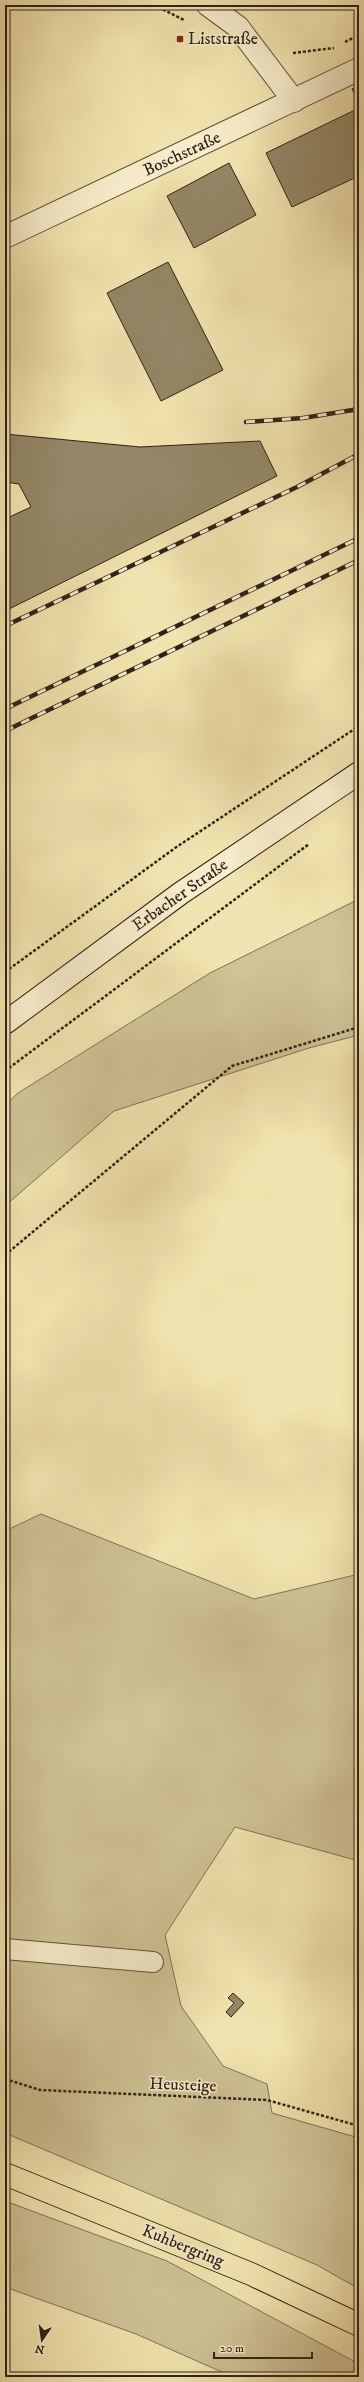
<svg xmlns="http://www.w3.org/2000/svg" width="364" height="2382" font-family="'IM FELL DW Pica',serif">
  <rect width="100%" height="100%" fill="#f2e4b0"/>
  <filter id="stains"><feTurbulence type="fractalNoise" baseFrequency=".005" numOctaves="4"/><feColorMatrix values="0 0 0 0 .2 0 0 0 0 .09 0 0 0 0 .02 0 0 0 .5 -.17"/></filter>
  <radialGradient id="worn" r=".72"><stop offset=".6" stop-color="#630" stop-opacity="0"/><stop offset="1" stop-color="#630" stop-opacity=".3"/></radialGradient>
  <path fill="#d0c396" stroke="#7e7356" d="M359,899V1035L309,1048L114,1111L5,1206V1105L18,1093L210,973Z
    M41,1514L254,1599L359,1574V1861L235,1827L165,1935L181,2006L223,2066L267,2084L272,2113L359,2138V2289L317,2265L5,2133V1531Z
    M5,2201L167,2261L359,2364V2377H233L136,2334L5,2287Z"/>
  <path fill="#938767" stroke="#2c2317" d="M359,86V102L352,89Z
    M359,108V176L292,207L266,153Z
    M229,163L256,215L194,248L167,196Z
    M168,262L223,370L161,401L107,293Z
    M5,434L140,447L260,441L277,476L5,611V519L31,507L19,484L5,482Z
    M233,1993L244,2003L231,2017L226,2012L234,2003L228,1998Z"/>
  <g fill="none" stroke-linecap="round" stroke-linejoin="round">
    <defs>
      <path id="service" d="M5,1949L153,1962"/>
      <path id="minor" d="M208,5L238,27L294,101
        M5,237L359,69"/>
      <path id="secondary" d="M5,1023L181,893L359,773"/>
      <path id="primary" d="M5,2174L251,2274L359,2325"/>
    </defs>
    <use href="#service" stroke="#5e533d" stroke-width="22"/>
    <use href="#minor" stroke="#5e533d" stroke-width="24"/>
    <use href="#secondary" stroke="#2c2317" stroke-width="24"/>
    <use href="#primary" stroke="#2c2317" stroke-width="24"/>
    <path stroke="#2c2317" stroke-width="2.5" stroke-dasharray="3 2" stroke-linecap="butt" d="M154,5L184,20
      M345,42L359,35
      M293,53L334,48
      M5,972L175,848L359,726
      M5,1071L309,844
      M5,1255L232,1066L359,1027
      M5,2079L40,2090L267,2100L359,2126"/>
    <use href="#service" stroke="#f7edcc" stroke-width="20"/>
    <use href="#minor" stroke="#f7edcc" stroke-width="22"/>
    <use href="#secondary" stroke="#f7edcc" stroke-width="22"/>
    <use href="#primary" stroke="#f2e4b0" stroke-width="22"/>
    <defs>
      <path id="rail" d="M246,422L303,418L359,409
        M5,626L297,487L359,454
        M5,709L359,538
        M5,731L359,560"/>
    </defs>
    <use href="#rail" stroke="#2c2317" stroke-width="4.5"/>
    <use href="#rail" stroke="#f7edcc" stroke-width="3" stroke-dasharray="9" stroke-linecap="butt"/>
  </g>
  <rect fill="#8f2418" stroke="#f7edcc" stroke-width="1.5" x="176" y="35" width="8" height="8" rx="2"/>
  <g text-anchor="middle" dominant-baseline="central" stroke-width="3" stroke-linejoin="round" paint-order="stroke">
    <g font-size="17" fill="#2c2317" stroke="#f7edcc" text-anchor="start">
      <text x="188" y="39">Liststraße</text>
    </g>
    <g font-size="17" fill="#2c2317" stroke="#f7edcc">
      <text transform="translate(182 154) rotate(-25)">Boschstraße</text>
      <text transform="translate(180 895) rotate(-35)">Erbacher Straße</text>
      <text transform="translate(183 2085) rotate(2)">Heusteige</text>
      <text transform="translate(183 2246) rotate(22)">Kuhbergring</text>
    </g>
  </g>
  <rect width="364" height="2382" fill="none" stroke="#f2e4b0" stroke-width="20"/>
  <rect x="6" y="6" width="352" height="2370" fill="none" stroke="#2c2317" stroke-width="2"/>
  <rect x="10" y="10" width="344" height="2362" fill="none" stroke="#2c2317"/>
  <g transform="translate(42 2340) rotate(193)" stroke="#f7edcc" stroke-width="3" paint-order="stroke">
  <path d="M0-3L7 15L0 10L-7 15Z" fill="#2c2317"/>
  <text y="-6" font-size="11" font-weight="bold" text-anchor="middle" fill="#2c2317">N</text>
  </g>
  <path d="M214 2352v6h98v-6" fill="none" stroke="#2c2317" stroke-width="2"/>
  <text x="220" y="2352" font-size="12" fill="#2c2317" stroke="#f7edcc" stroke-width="3" paint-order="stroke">20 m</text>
  <rect width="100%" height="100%" filter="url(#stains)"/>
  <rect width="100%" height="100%" fill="url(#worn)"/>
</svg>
